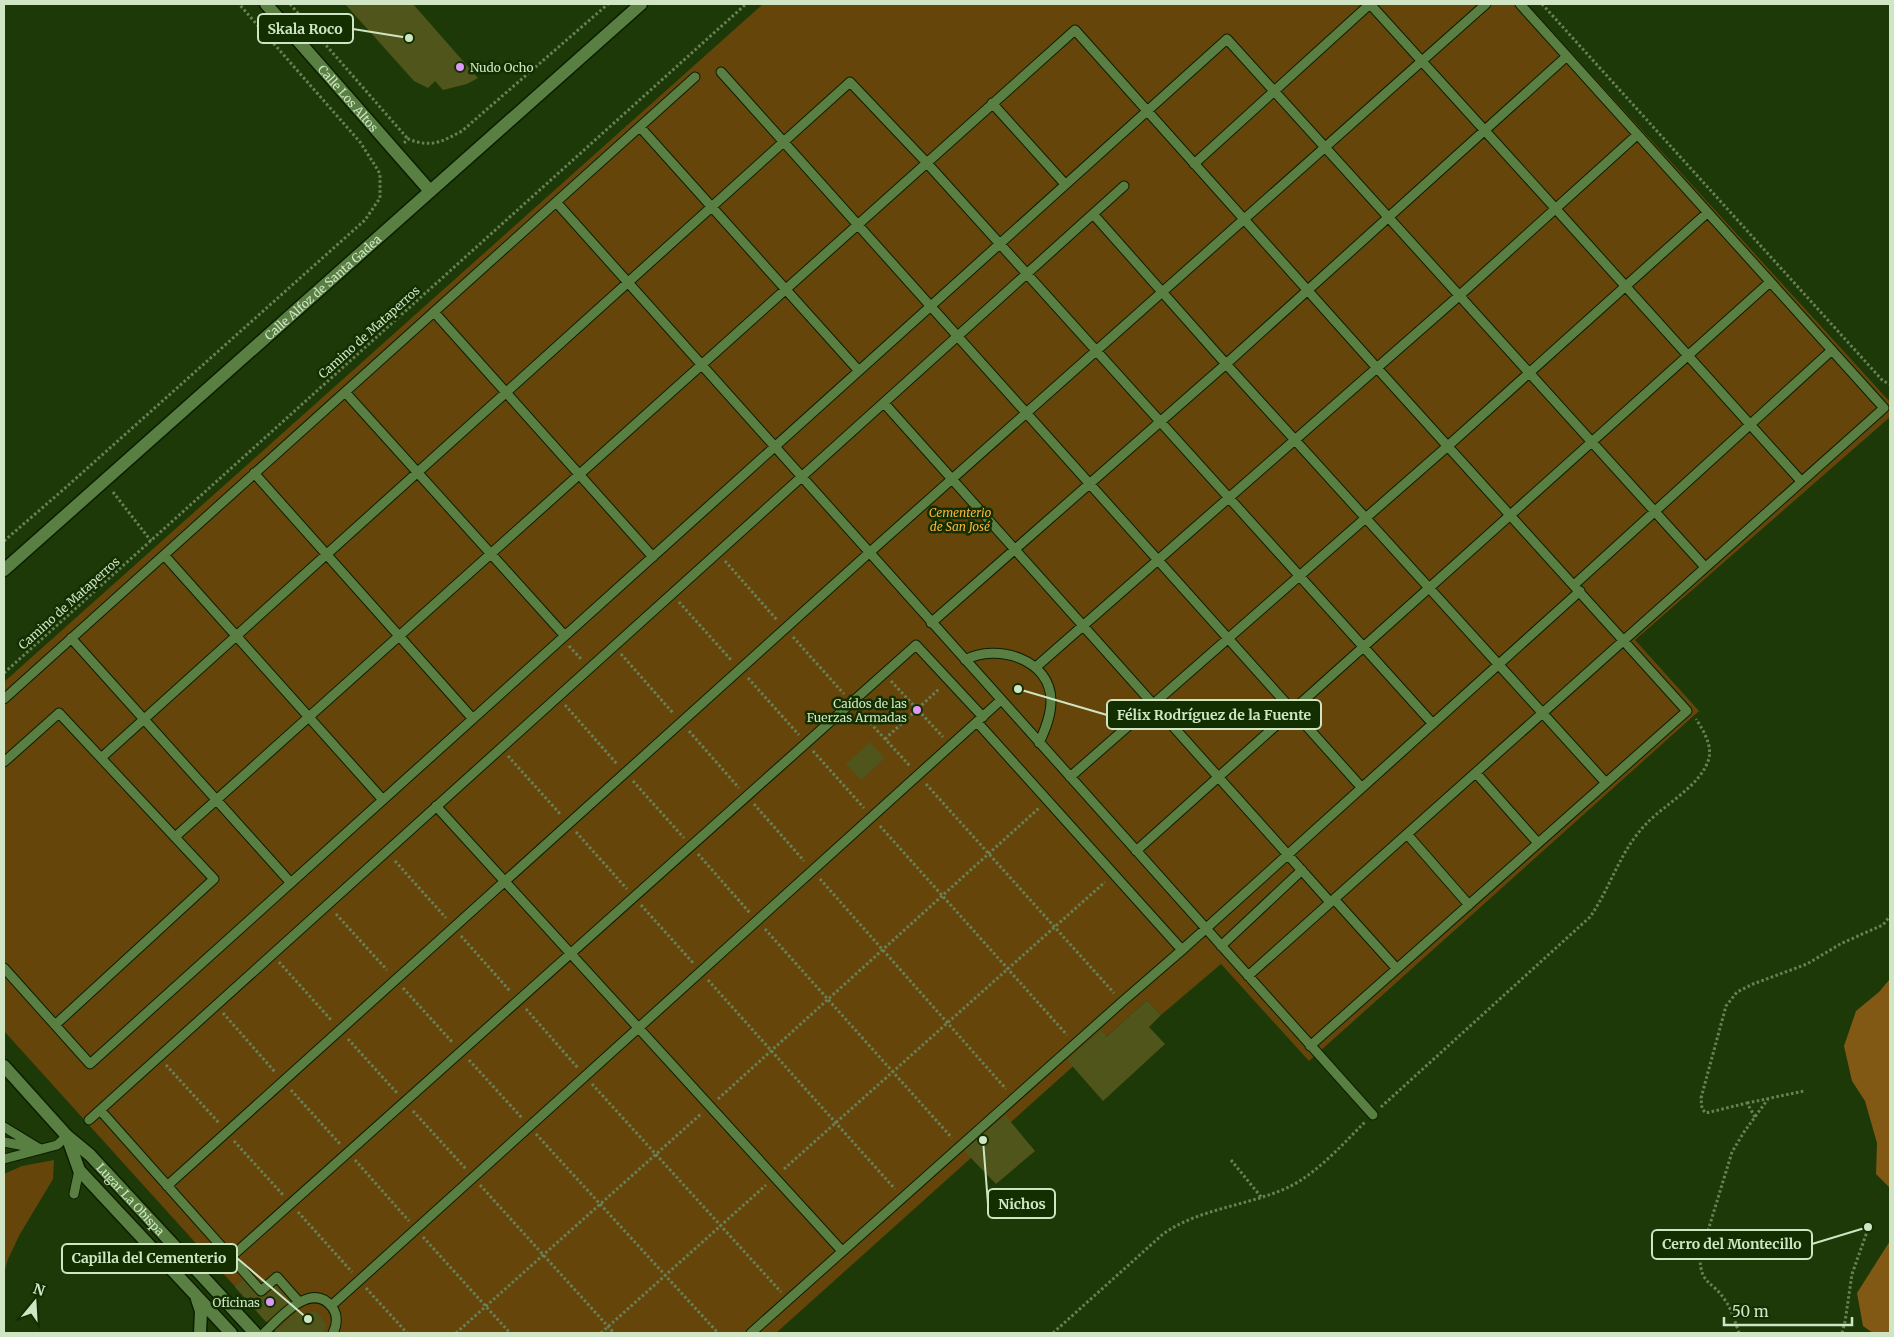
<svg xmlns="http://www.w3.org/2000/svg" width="1894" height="1337" font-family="Merriweather,serif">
  <rect width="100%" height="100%" fill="#1d3908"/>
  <path fill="#66450b" d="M763,4H1527L1890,402V417L1635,640L1699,711L1309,1061L1221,964L1161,1015L1147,1000L776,1333H277L4,1031V682Z
    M54,1160L53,1179L20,1234L8,1259L4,1274V1174L22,1166Z"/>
  <path fill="#825914" d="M1890,979V1188L1876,1174L1877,1143L1865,1101L1852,1081L1844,1046L1856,1011L1879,992Z
    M1890,1241V1333H1873L1863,1326L1857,1293Z"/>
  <path fill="#4f551b" d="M345,4H413L478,78L467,84L443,90L435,81L428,88L414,81Z
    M870,742L885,758L861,780L846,764Z
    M1147,1000L1161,1015L1149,1027L1165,1044L1103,1101L1067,1060L1101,1030L1106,1037Z
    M1005,1115L1035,1151L996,1184L964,1151Z
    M243,1280L259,1297L265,1296L276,1286L290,1301L266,1322L235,1287Z
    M299,1310L302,1314L316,1311L326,1324L323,1333H276L275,1331Z"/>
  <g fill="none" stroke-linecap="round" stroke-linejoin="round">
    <defs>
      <path id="service" d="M721,72L1362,788
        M992,103L1065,184
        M640,127L859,371
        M1194,164L1370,4L1555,208L1801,481
        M556,202L1373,1115
        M1093,214L1226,364L1606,783
        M434,312L653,557
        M345,392L565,636
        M884,403L1330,902
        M254,473L473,719
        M164,555L383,800
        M1574,585L1832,350
        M931,623L1226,364L1567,56
        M71,638L291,883
        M965,660C997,643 1051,659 1051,701C1051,716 1045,730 1039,743
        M1036,667L1460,295L1637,135
        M4,699L695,77
        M977,722L1182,950
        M101,758L850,82L926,162L1433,724
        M4,762L59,713L214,879L55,1025
        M1476,773L1538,843
        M1070,777L1449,445L1707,213
        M436,806L842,1251
        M1407,834L1469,905
        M175,837L1075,30L1377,368L1687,711L1310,1046
        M1136,851L1770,282
        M1334,899L1397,969
        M1221,946L1302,870
        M4,968L90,1064L1227,39L1705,567
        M1248,976L1884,408L1520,4
        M100,1110L261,1291L277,1277L299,1302
        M89,1120L1124,186
        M4,1127L40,1149
        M4,1142L35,1148
        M4,1159L57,1145L67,1136
        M167,1186L870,552L1486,4
        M74,1194L79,1170
        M231,1257L916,645L983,717
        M331,1306L1001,700
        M264,1333C279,1319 311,1280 332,1307C338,1315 337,1325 333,1333
        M751,1333L1122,1002L1182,950L1580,591"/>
      <g id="minor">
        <path id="s1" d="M266,4L430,191"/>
        <path id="s2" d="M4,570L641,4"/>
        <path id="s3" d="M4,1066L67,1136L90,1155L255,1333"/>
        <path d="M67,1136L79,1170L231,1333"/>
        <path d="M197,1299L201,1311L200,1333"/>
      </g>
    </defs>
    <use href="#service" stroke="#0b1e00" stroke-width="11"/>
    <use href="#minor" stroke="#0b1e00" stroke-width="15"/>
    <path stroke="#688257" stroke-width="3" stroke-dasharray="2.5 2.5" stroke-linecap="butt" d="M290,4L408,139
      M1542,4L1883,381L1890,384
      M404,143L408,139C432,148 441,142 462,131L608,4
      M113,492L151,541
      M4,541L64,489L365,220L380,198V174L376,167L360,142L239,4
      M725,561L777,620
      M679,602L732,661
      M793,637L844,694
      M569,646L582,660
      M621,654L673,713
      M4,673L746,4
      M748,678L799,735
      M891,681L943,737
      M565,705L617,764
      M860,712L910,766
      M689,731L739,788
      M885,739L939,689
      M813,751L864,808
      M508,756L561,815
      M633,781L684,838
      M926,784L1114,993
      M754,804L804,861
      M880,826L1067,1035
      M576,832L627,889
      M698,854L750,913
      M395,861L446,918
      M820,879L1006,1089
      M641,905L694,964
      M336,914L387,970
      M765,929L952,1138
      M461,936L510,991
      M279,962L332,1021
      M708,980L895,1189
      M403,988L453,1043
      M526,1009L578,1068
      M223,1013L275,1072
      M348,1039L397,1093
      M469,1060L522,1118
      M166,1065L219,1123
      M592,1084L781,1292
      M291,1090L340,1144
      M718,1099L1039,808
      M1747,1103L1804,1091
      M1381,1107L1590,917C1611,887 1620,850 1647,823C1665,804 1702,785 1709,758C1712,744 1703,730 1696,719
      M413,1111L466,1169
      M1755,1117L1747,1103L1706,1113L1702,1109L1701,1098L1726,1006L1737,992L1753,984L1807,964L1842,943L1883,925L1890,916
      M536,1134L718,1333
      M234,1141L284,1196
      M355,1160L409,1221
      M1231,1160L1262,1198
      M784,1169L1105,882
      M480,1185L614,1333
      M298,1212L352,1272
      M423,1237L510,1333
      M366,1288L407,1333
      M456,1333L702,1113
      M601,1333L766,1185
      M1053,1333L1163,1234C1200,1208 1248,1206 1289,1187C1317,1173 1343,1144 1365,1122
      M1739,1333C1735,1322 1732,1310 1725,1300C1713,1281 1700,1285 1700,1257L1732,1152L1744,1132L1768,1099
      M1842,1333L1845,1322L1852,1274L1868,1229"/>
    <use href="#service" stroke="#598042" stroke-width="9"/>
    <use href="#minor" stroke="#598042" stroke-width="12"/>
  </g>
  <g fill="#da9af6" stroke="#132f00" stroke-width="2">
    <circle cx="460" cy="67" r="5"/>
    <circle cx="917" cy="710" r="5"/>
    <circle cx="270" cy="1302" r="5"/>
  </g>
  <g text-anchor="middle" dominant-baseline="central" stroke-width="5" stroke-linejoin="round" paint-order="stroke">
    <g font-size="12" fill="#cfe5c4" stroke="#132f00" text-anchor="end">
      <text x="470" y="67" text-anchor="start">Nudo Ocho</text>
      <text x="907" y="703">Caídos de las<tspan x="907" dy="14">Fuerzas Armadas</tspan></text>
      <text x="260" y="1302">Oficinas</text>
    </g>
    <g font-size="12" fill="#cfe5c4" stroke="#132f00">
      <text stroke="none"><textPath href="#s1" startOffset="125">Calle Los Altos</textPath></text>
      <text stroke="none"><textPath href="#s2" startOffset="426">Calle Alfoz de Santa Gadea</textPath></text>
      <text transform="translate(369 332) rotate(-42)">Camino de Mataperros</text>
      <text transform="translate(69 603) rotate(-42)">Camino de Mataperros</text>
      <text stroke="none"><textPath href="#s3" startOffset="184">Lugar La Obispa</textPath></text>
    </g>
    <g font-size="12" font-style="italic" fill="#fab23e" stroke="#132f00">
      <text x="960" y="512">Cementerio<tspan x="960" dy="14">de San José</tspan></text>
    </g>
  </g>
  <path fill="none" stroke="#cfe5c4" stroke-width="2" d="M409 38L353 29M1018 689L1107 715M983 1140L988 1204M1868 1227L1812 1244M308 1319L237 1258"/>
  <g fill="#cfe5c4" stroke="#132f00" stroke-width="2">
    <circle cx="409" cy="38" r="5"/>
    <circle cx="1018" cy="689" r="5"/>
    <circle cx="983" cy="1140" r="5"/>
    <circle cx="1868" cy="1227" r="5"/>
    <circle cx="308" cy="1319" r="5"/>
  </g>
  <g fill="#132f00" stroke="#cfe5c4" stroke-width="2">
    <rect x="258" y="14" width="95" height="29" rx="5"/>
    <rect x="1107" y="700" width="214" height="29" rx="5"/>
    <rect x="988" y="1189" width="67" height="29" rx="5"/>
    <rect x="1652" y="1230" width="160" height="29" rx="5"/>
    <rect x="62" y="1244" width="175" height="29" rx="5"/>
  </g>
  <g font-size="14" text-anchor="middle" font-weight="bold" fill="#cfe5c4">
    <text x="305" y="34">Skala Roco</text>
    <text x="1214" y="720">Félix Rodríguez de la Fuente</text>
    <text x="1022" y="1209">Nichos</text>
    <text x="1732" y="1249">Cerro del Montecillo</text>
    <text x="149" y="1263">Capilla del Cementerio</text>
  </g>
  <rect width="1894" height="1337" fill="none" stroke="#cfe5c4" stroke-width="10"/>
  <g transform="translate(35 1302) rotate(18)" stroke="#132f00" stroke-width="4" paint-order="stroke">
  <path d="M0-4L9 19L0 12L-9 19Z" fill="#cfe5c4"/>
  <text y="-8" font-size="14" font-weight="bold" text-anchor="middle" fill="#cfe5c4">N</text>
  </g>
  <path d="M1724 1317v8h128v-8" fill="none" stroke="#cfe5c4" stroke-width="2.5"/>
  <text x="1732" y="1317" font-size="15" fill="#cfe5c4" stroke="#132f00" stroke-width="4" paint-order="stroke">50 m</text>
</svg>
